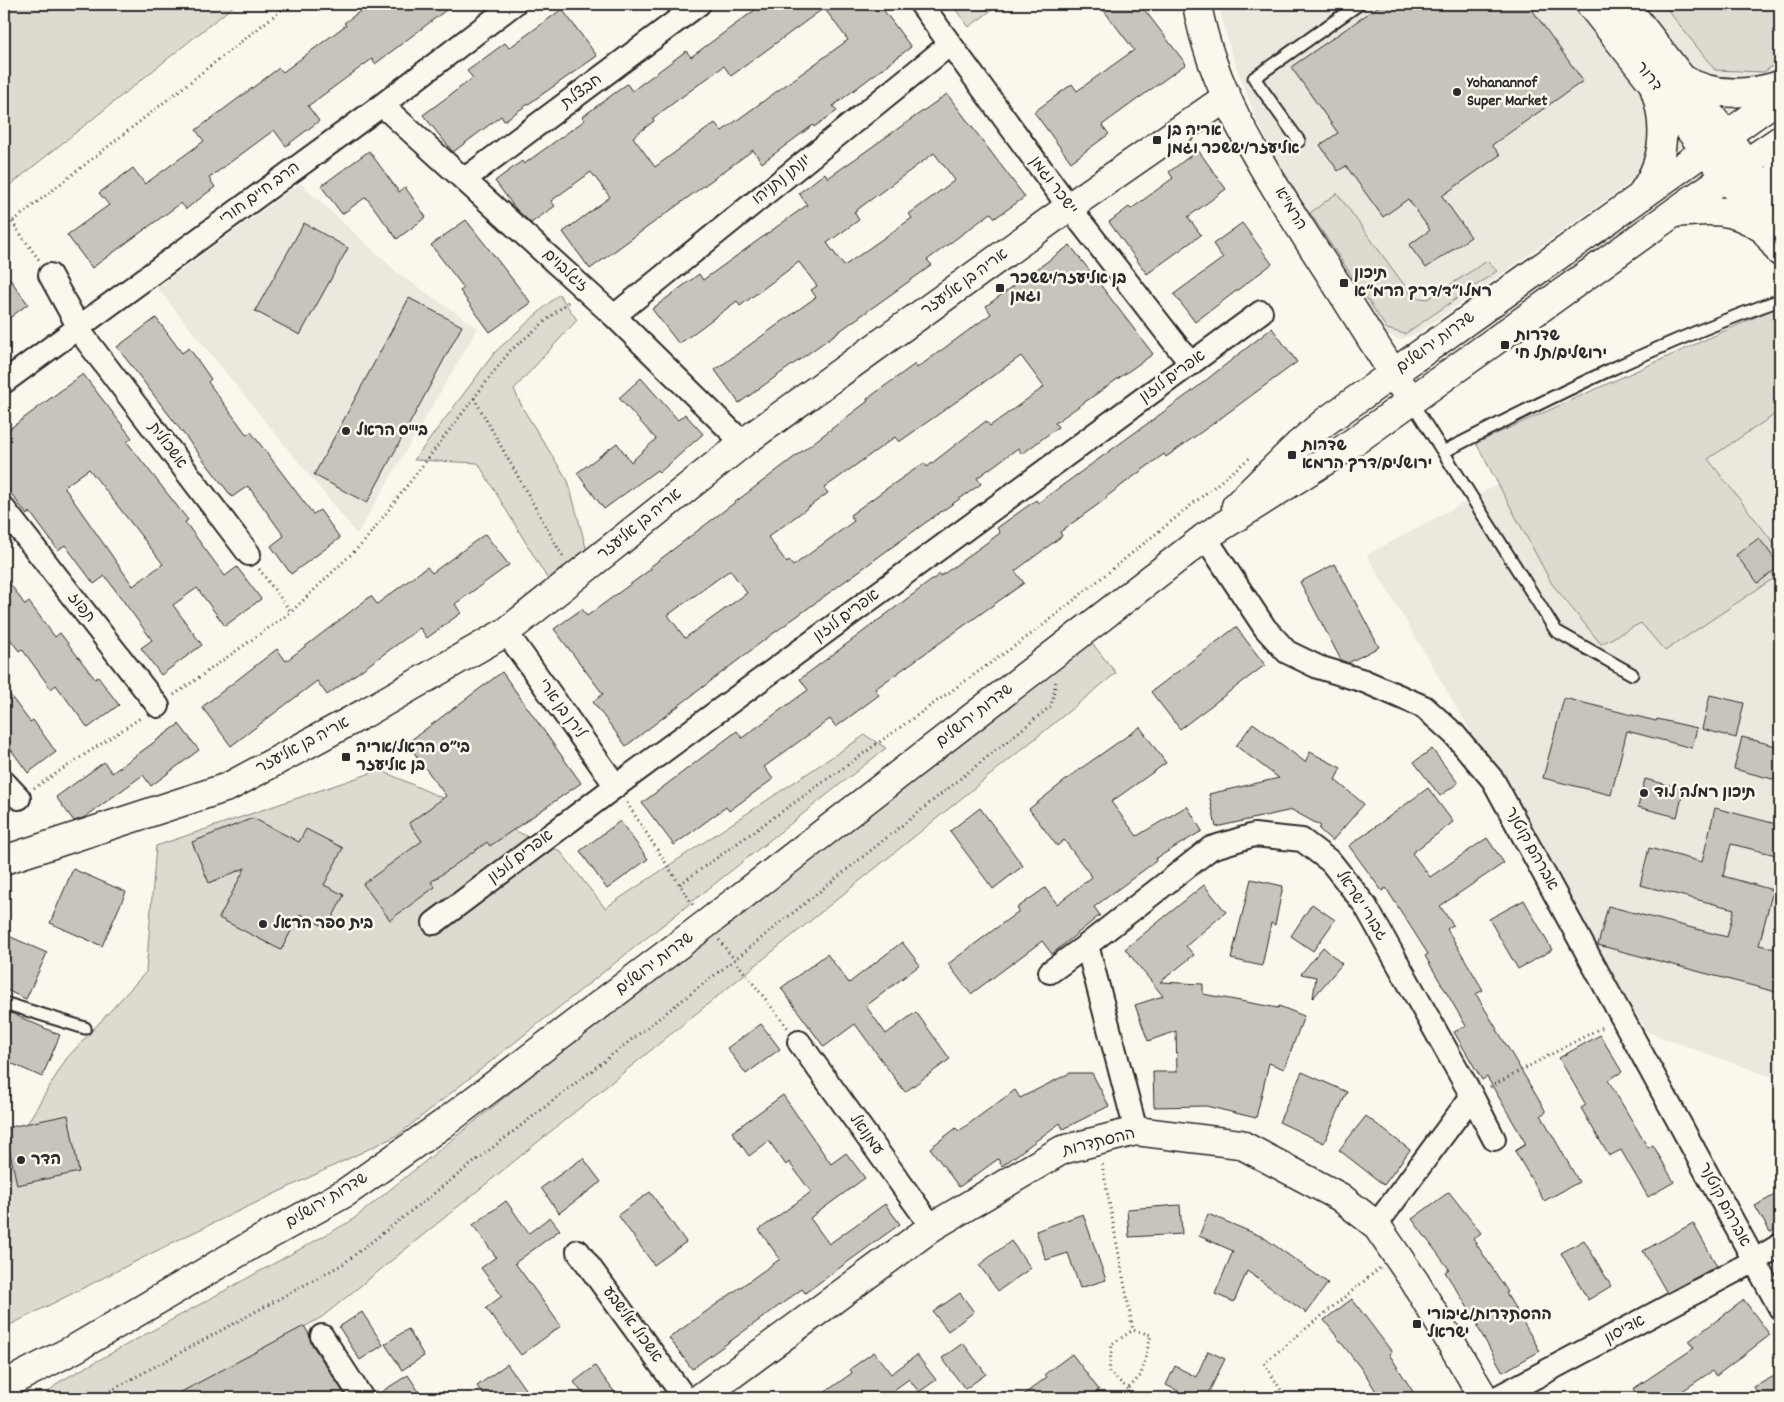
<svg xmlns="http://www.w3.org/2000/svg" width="1784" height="1402" font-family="Dekko,'Playpen Sans Hebrew',sans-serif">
  <rect width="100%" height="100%" fill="#fbf7ec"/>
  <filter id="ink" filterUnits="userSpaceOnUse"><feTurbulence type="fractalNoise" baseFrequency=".02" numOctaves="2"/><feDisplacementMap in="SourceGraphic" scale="10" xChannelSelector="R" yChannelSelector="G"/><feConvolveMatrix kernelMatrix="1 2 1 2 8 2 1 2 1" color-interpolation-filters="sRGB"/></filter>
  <g filter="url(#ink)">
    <path fill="#ebe8de" d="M1218,4H1780V77L1418,333L1399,340L1384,333L1323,245L1257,121L1231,52Z
      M300,183L399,274L478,328L357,534L157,288Z
      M1780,332V1080L1647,1032L1367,555Z"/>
    <path fill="#dddad0" stroke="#84827e" d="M4,4H236L4,190Z
      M951,4H1000L969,27Z
      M1663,4H1780V61L1764,72L1715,70Z
      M1337,193L1413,297L1428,299L1487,261L1497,271L1405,334L1387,329L1310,213Z
      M559,294L577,320L514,389L523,409L568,481L587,551L550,583L478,463L414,460L495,352Z
      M1780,306V411L1708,459L1780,551V574L1665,651L1641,623L1601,644L1552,584L1476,443Z
      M1083,632L1116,673L322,1317L175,1398H42L59,1382L351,1221Z
      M865,735L886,748L398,1135L180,1239L4,1328V1162L66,1059L146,972L156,846L380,770L560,851L605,908Z"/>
    <path fill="#c7c4bc" stroke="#2b2b2b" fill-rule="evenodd" d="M370,4H454L375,64L372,59L308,106L319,121L286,146L274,130L209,178L215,187L186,209L181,203L92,268L67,235L109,205L99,193L133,168L145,184L204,141L196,130L279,68L283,72L346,25L344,23Z
      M763,4H879L911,47L833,106L837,111L814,127L813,125L762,163L753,150L590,269L563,232L610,197L591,172L551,201L555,206L531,223L515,208L495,181L522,161L524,164L585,120L582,117L627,84L632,91L686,51L691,57ZM824,8L848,40L722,131L715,123L655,167L633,137L654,121L653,118L724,66L731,76Z
      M1099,4H1140L1186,64L1102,125L1109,134L1071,162L1034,112L1072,84L1077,91L1134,50Z
      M1382,4H1528L1583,81L1492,145L1500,155L1442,196L1471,237L1426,268L1409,245L1430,230L1408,199L1383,217L1346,166L1338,171L1320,145L1338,133L1291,67Z
      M562,9L597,56L504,121L501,116L453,152L423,115L473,78L467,71L505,43L509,48Z
      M947,94L1025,197L995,218L991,213L927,260L932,265L739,403L715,370L816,297L811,290L817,286L799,262L740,306L737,301L679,344L652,309L699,274L703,280L807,205L799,193L825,173L828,178ZM934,153L955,180L909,214L912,218L844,266L827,243L859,220L854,212Z
      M1198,150L1226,189L1188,217L1201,235L1147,274L1109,222L1129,207L1131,209L1173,178L1169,172Z
      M369,151L399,192L405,187L426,217L397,239L366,197L342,214L321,186Z
      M466,220L531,303L490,332L460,291L464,288L431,245Z
      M304,223L348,248L300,335L255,311Z
      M1242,223L1272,264L1195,322L1174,294L1223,258L1213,244Z
      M1070,245L1153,354L1055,423L1058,427L1022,454L1018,448L977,478L981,484L925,523L767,638L626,746L593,702L603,694L554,629L582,609L587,616L651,569L650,567L868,401L867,399L915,364L917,368L991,314L986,306ZM1021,356L1044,387L990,426L986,421L927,467L924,463L886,489L850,515L854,521L793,566L789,561L787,563L768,537L828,493L824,488L895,437L899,442ZM730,570L747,593L685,638L668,615Z
      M4,271L28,304L4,322Z
      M409,298L462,326L367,503L314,475Z
      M156,318L182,353L189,348L211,379L208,382L247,435L251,432L313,514L320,510L340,538L291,574L271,546L284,536L248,486L232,497L117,347Z
      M1272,328L1297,362L1214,423L1166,457L1164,454L1106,497L1107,498L1060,532L1062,536L1015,571L1024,583L875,689L879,695L836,727L830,719L764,767L773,779L729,811L726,807L674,845L642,803L737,731L742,738L808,690L800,679L940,574L941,576L1000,533L997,528L1036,500L1038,503L1191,392Z
      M83,374L132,438L127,442L188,520L185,522L225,576L237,567L261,599L225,626L197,588L173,605L202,645L161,675L141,648L152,640L105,576L94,584L65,545L58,550L30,512L27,515L4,484V433ZM89,469L163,564L133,586L64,487Z
      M641,378L678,420L685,414L703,434L659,473L657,470L604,509L577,473L617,443L631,462L656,439L619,398Z
      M485,534L509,565L455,604L461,613L427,638L420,628L327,695L317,681L231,746L202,707L277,649L286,661L371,596L377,604L427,567L432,573Z
      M1759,538L1780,566L1758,583L1736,555Z
      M1335,564L1379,647L1348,663L1341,660L1300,582Z
      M4,575L25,605L29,602L55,637L60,633L95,679L98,677L119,705L88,728L56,685L51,689L22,649L19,651L4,631Z
      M1236,627L1265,665L1180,729L1151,692Z
      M502,672L581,783L490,846L487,842L431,882L435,887L390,920L363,884L422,841L409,823L446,796L407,743Z
      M4,687L30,722L33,720L56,752L28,773L4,740Z
      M1710,695L1744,703L1736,738L1702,729Z
      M1564,698L1656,721L1657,719L1697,728L1692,748L1627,731L1611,795L1543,778Z
      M1253,723L1305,762L1310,752L1341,768L1335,780L1364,804L1332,841L1319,829L1321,826L1292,810L1216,827L1209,794L1279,778L1236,746Z
      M179,724L199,750L151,786L143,775L85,817L74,821L56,797L104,762L112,773Z
      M1140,727L1166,763L1111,802L1137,836L1187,806L1202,831L1155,859L1156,861L1094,907L1100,915L1052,954L1042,941L971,994L948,964L1019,911L1017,908L1045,888L1057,904L1092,877L1064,840L1057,846L1029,809L1080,769Z
      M1742,737L1780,747V781L1734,769Z
      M1432,749L1458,783L1440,796L1414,762Z
      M1645,779L1684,789L1677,817L1638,807Z
      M1428,788L1453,822L1412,853L1430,877L1487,838L1504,863L1440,906L1453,925L1447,929L1483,990L1476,994L1546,1112L1541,1115L1579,1182L1544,1201L1515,1151L1526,1144L1487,1077L1482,1080L1454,1032L1466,1026L1425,956L1428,954L1386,888L1382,891L1349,846Z
      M980,808L1023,866L993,889L950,831Z
      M1715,808L1780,825V856L1731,844L1723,876L1773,890L1759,945L1780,950V993L1598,945L1608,906L1727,937L1734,909L1640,885L1649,848L1702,862Z
      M253,818L299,842L306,829L343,848L324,885L344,895L327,928L300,914L281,950L219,918L245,868L209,883L192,842Z
      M620,821L648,859L607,889L580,851Z
      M73,869L126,892L102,946L50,923Z
      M1251,879L1283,886L1275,925L1271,923L1262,966L1231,959Z
      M1204,885L1226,912L1186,946L1194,955L1160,982L1203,984V994L1278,1008L1279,1006L1304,1016L1284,1069L1269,1063L1256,1118L1206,1106L1154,1107L1153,1072H1177L1176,1031L1148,1041L1135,1005L1163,996L1125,949Z
      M1524,900L1552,950L1518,969L1489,919Z
      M1312,904L1335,920L1313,951L1291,936Z
      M4,934L47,953L26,999L4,989Z
      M902,942L920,965L866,1006L886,1034L916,1012L950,1059L905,1092L855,1024L824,1047L781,988L827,954L849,983Z
      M1323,947L1342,964L1313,998L1316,977L1301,974Z
      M11,1013L60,1035L42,1077L4,1060V1029Z
      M761,1024L780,1049L746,1074L727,1048Z
      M1600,1035L1622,1072L1608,1080L1648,1148L1653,1145L1674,1182L1648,1197L1621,1150L1609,1156L1581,1108L1586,1105L1559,1058Z
      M1302,1072L1347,1092L1324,1143L1279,1122Z
      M1070,1073H1092L1109,1106L1063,1129L1060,1123L1002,1166L998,1159L959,1187L930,1148L956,1128L959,1131L1015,1090L1020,1098Z
      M783,1095L831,1164L846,1153L865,1178L810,1218L829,1244L885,1204L900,1224L805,1293L802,1289L692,1369L669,1338L780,1259L759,1230L811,1192L789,1162L786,1165L769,1141L749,1156L732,1132Z
      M68,1115L79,1172L17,1185L5,1128Z
      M1366,1116L1410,1150L1384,1185L1339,1150Z
      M583,1158L601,1182L559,1213L541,1188Z
      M650,1192L686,1242L654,1265L618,1215Z
      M1449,1192L1481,1233L1473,1239L1508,1292L1506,1293L1540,1351L1503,1372L1477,1326L1479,1325L1445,1272L1449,1269L1412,1219Z
      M1780,1192V1226L1770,1232L1755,1206Z
      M506,1201L529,1233L550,1217L560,1230L515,1263L561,1326L521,1355L486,1308L502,1296L481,1268L496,1257L473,1225Z
      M1180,1205L1182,1234L1129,1237L1127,1209Z
      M1083,1214L1106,1280L1080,1288L1068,1253L1046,1260L1036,1231Z
      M1208,1214L1263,1237L1328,1283L1305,1314V1312L1247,1271L1234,1302L1215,1294L1233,1251L1199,1236Z
      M1693,1223L1717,1266L1667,1293L1643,1251Z
      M1584,1240L1611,1286L1588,1300L1561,1253Z
      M1011,1241L1031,1268L998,1291L979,1265Z
      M960,1293L974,1312L948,1331L933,1312Z
      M1352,1299L1392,1352L1389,1354L1417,1398H1380L1366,1375L1324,1320Z
      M1744,1300L1770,1335L1716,1376L1712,1371L1672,1398H1639L1633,1389L1694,1348L1689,1341Z
      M362,1312L383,1345L360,1360L339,1327Z
      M304,1326L309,1334L311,1343L347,1398H170Z
      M408,1329L424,1356L402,1370L385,1344Z
      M963,1343L986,1374L965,1389L942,1358Z
      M1208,1351L1225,1359L1206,1398H1192L1166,1385L1175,1366L1196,1377Z
      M874,1352L891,1374L917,1355L936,1380L919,1392L909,1379L883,1398H817L852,1373L850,1369Z
      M1072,1354L1099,1390L1088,1398H1019L1047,1377L1045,1374Z
      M507,1364L525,1389L512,1398H486L477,1386Z
      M595,1366L619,1398H586L574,1382Z
      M1780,1373V1398H1760L1754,1387Z
      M408,1375L423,1398H375V1396Z"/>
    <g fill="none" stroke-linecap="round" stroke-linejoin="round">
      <defs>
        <path id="lane" d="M1299,141L1254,78L1359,4
          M1411,401L1556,631L1632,674
          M1443,452C1553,396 1663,341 1780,300
          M4,1003L85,1028"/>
        <path id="street" d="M921,4L1069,207L1191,364
          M382,105L614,316L743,443
          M465,179L699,4
          M50,275L84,337L249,554
          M614,316L949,45
          M4,382L382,105L514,4
          M4,509L158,706
          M1205,537L1265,628L1287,652L1318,667L1364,681L1424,707L1454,734L1493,780L1780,1308
          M506,632L616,786
          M4,782L19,798
          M434,923L616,786L1261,312
          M1050,972L1087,945
          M799,1042L932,1227
          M1472,1096L1494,1139
          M1136,1131L1087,945L1211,848L1254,835L1302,840L1331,862L1365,905L1472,1096L1376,1225
          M578,1251L685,1398
          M322,1336L362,1398
          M1496,1398L1754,1261L1780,1245"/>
        <path id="secondary" d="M1197,4C1212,92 1265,172 1312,246C1343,293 1372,341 1403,388
          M1590,4L1727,177L1780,252
          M1624,4L1726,135L1780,212
          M1683,79C1713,97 1748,95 1780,85
          M1780,170L1777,188L1780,204
          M1643,192C1665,161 1667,125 1655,90
          M1675,213C1709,210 1731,207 1760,227
          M1236,506L1298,445L1325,422L1780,97
          M4,860L228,787L365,713L506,632L743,443L1069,207L1227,97
          M4,1385L76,1348L253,1244L345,1193L443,1124L706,924L1205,537L1341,451L1693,199L1780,140
          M700,1398L932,1227L1062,1150L1136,1131L1240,1144L1340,1197L1376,1225L1415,1282L1484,1398"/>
      </defs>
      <use href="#lane" stroke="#2b2b2b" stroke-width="15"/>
      <use href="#street" stroke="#2b2b2b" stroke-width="26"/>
      <use href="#secondary" stroke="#2b2b2b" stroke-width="31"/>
      <path stroke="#2b2b2b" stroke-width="3" stroke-dasharray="1 4" stroke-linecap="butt" d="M12,222L39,260
        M4,224L12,222L289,4
        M474,398L563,557
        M259,569L291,612
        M174,695L291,612L364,542L510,351L568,302
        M34,788L142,717
        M627,803L693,905
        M680,884L1037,630L1252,456
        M719,940L788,1028
        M1490,1087L1604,1026
        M1102,1164L1133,1330L1151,1335L1141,1375L1128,1389L1129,1398
        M4,1166L9,1168
        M1128,1389L1109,1372L1112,1344L1133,1330
        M97,1398L343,1264L734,960L1051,706L1056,681
        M1286,1398L1264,1363L1380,1268"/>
      <use href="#lane" stroke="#fbf7ec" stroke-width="11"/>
      <use href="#street" stroke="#fbf7ec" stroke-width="22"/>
      <use href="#secondary" stroke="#fbf7ec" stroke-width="28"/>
    </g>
  </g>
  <g fill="#2b2b2b" stroke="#fbf7ec" stroke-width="2">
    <circle cx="1457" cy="92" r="5"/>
    <rect x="1152" y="135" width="10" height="10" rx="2.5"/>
    <rect x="1339" y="278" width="10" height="10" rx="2.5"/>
    <rect x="995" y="283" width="10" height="10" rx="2.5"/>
    <rect x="1500" y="340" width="10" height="10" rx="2.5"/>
    <circle cx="346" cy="431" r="5"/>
    <rect x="1287" y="450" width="10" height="10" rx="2.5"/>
    <rect x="341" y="752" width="10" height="10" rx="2.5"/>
    <circle cx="1644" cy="793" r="5"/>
    <circle cx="263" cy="924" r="5"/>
    <circle cx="21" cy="1160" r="5"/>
    <rect x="1412" y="1319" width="10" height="10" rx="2.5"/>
  </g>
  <g text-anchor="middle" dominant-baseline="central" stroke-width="5" stroke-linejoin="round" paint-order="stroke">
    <g font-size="16" fill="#2b2b2b" stroke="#fbf7ec">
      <text transform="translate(1648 77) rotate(52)">דרור</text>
      <text transform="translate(582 92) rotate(-37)">חבצלת</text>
      <text transform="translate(782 180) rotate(-39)">יונתן נתניהו</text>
      <text transform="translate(1053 186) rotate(53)">יישכר וגמן</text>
      <text transform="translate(260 194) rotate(-36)">הרב חיים חורי</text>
      <text transform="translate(1290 209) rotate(59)">הרמ"א</text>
      <text transform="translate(565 271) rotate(43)">זיגלבוים</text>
      <text transform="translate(965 283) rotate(-36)">אריה בן אליעזר</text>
      <text transform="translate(1436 343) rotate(-36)">שדרות ירושלים</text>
      <text transform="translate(1173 377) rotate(-36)">אפרים לוזון</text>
      <text transform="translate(167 446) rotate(53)">אשכולית</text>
      <text transform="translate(640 525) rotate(-39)">אריה בן אליעזר</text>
      <text transform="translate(81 608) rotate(52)">תפוז</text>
      <text transform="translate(847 616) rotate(-36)">אפרים לוזון</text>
      <text transform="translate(561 709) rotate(54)">לירן בן ארי</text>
      <text transform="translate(975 716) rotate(-38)">שדרות ירושלים</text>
      <text transform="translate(303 746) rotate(-28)">אריה בן אליעזר</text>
      <text transform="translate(1531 849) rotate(61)">אברהם קוטנר</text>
      <text transform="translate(521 857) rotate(-37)">אפרים לוזון</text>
      <text transform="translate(1361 906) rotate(57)">גבורי ישראל</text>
      <text transform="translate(655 964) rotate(-37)">שדרות ירושלים</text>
      <text transform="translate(866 1135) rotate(54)">עמנואל</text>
      <text transform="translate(1099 1143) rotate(-14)">ההסתדרות</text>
      <text transform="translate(327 1201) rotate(-31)">שדרות ירושלים</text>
      <text transform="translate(1724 1205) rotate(62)">אברהם קוטנר</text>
      <text transform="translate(632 1325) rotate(54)">אשכול אלישבע</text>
      <text transform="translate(1625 1330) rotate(-28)">אדיסון</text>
    </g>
    <g font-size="16" font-weight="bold" fill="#2b2b2b" stroke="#fbf7ec" text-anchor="start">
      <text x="1467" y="83">Yohanannof<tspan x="1467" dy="18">Super Market</tspan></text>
      <text x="1167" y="131">אריה בן<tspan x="1167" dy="18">אליעזר/יששכר וגמן</tspan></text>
      <text x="1354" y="274">תיכון<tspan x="1354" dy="18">רמלו״ד/דרך הרמ״א</tspan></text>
      <text x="1010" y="279">בן אליעזר/יששכר<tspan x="1010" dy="18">וגמן</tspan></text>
      <text x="1515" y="336">שדרות<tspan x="1515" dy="18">ירושלים/תל חי</tspan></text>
      <text x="356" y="431">בי"ס הראל</text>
      <text x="1302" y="446">שדרות<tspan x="1302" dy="18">ירושלים/דרך הרמא</tspan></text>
      <text x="356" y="748">בי״ס הראל/אריה<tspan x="356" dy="18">בן אליעזר</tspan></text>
      <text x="1654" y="793">תיכון רמלה לוד</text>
      <text x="273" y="924">בית ספר הראל</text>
      <text x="31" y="1160">הדר</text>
      <text x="1427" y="1315">ההסתדרות/גיבורי<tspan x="1427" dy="18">ישראל</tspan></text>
    </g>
  </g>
  <rect width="1784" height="1402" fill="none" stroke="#fbf7ec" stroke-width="20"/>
  <rect x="10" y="10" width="1764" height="1382" fill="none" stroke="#2b2b2b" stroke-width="2" filter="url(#ink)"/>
</svg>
